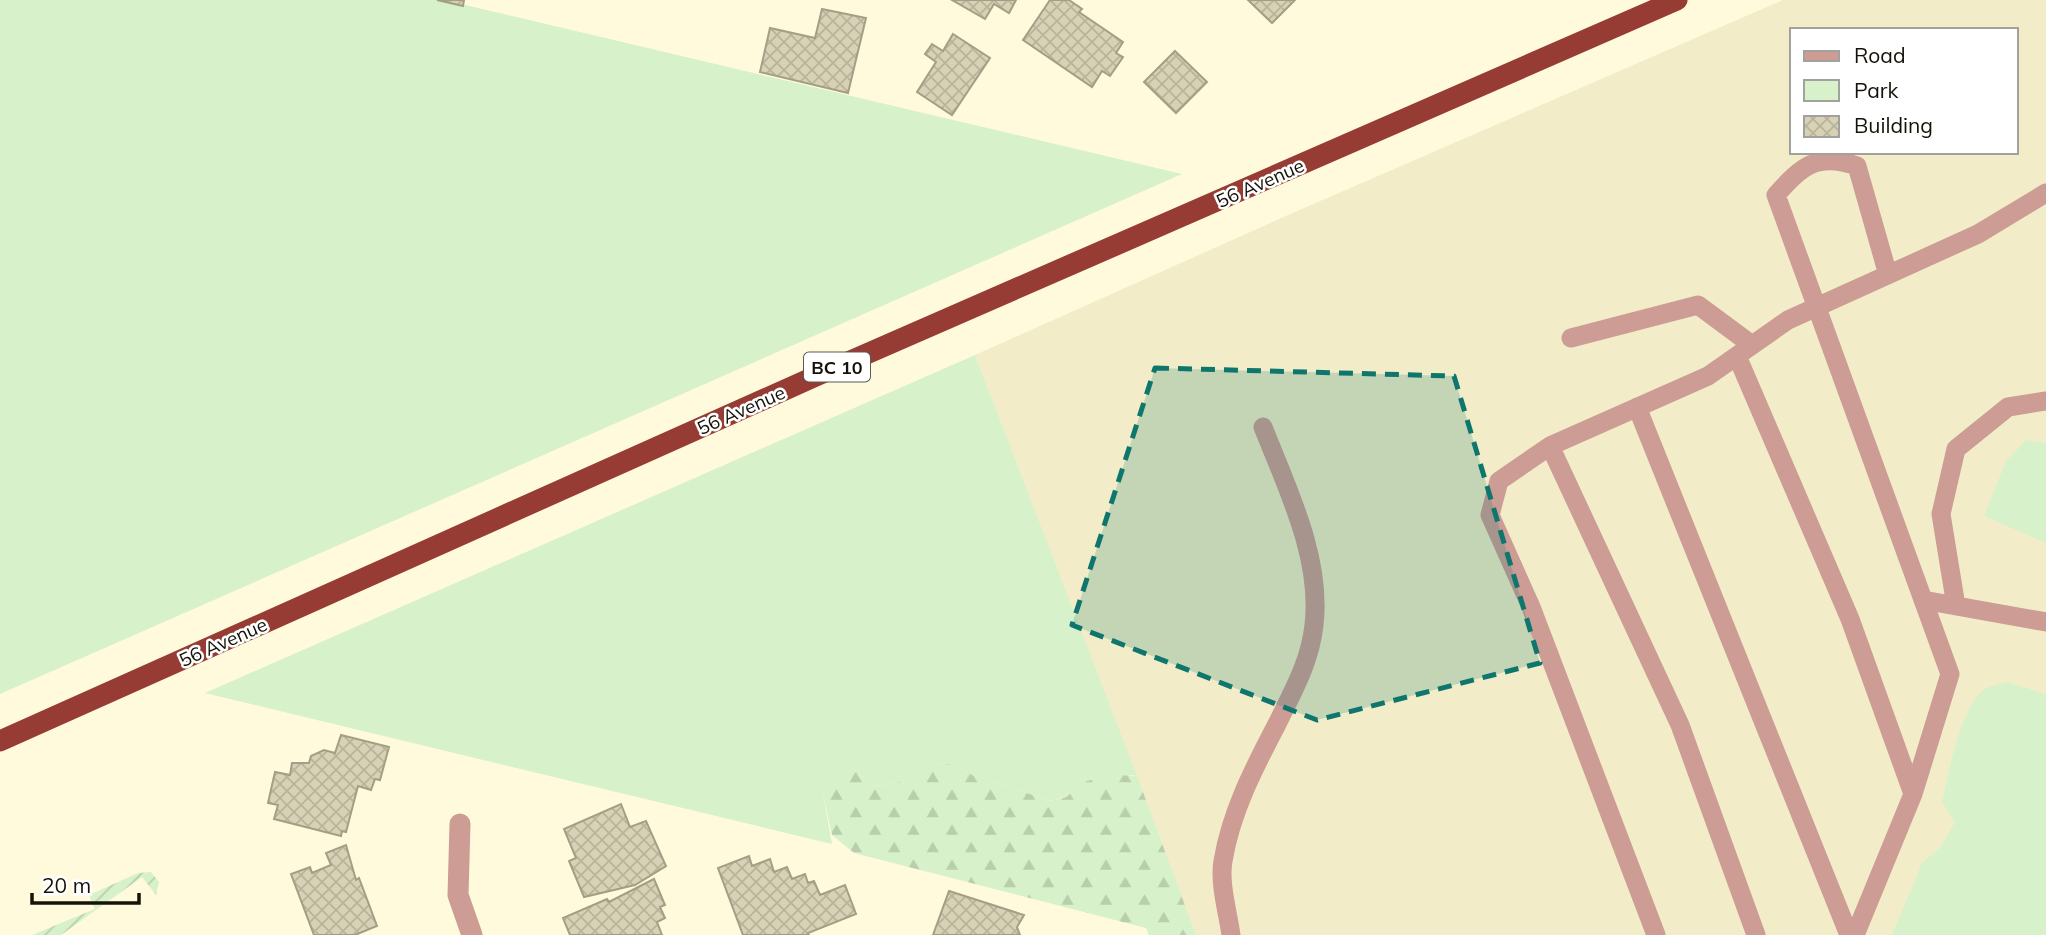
<svg xmlns="http://www.w3.org/2000/svg" width="2046" height="935" font-family="Mulish,sans-serif">
  <defs>
    <pattern id="forest-firs" width="22" height="20" patternUnits="userSpaceOnUse" patternTransform="scale(1.75)"><rect width="22" height="20" fill="#d7f1ca"/><path d="M5 1l3.5 6h-7zM16 11l3.5 6h-7z" fill="#b8ceac"/></pattern>
    <pattern id="garden-furrows" width="10" height="10" patternUnits="userSpaceOnUse" patternTransform="scale(1.75)"><rect width="10" height="10" fill="#d7f1ca"/><path d="M-1 1l2-2M0 10L10 0M9 11l2-2" fill="none" stroke="#b8ceac"/></pattern>
    <pattern id="building-cross-hatch" width="8" height="8" patternUnits="userSpaceOnUse" patternTransform="scale(1.75)"><rect width="8" height="8" fill="#d7d2b5"/><path d="M0 0l8 8M0 8l8-8" fill="none" stroke="#b8b39a"/></pattern>
  </defs>
  <rect width="100%" height="100%" fill="#fffadc"/>
  <path fill="#f2edc8" fill-rule="evenodd" d="M1783,0H2046V935H1196L975,355L1288,215ZM1792,30H2016V152H1792Z"/>
  <path fill="#d7f1ca" d="M0,0H444L1182,174L0,694Z
    M975,355L1137,776L1131,775L1051,801L972,775L955,765L934,763C914,779 898,784 873,786L855,771L823,794L832,844L205,693Z
    M2026,440L2046,443V543L1984,516L2006,461Z
    M2007,682L2046,694V935H1892L1922,863L1940,848L1955,822L1942,802C1948,775 1961,705 1985,689C1991,685 2000,684 2007,682Z"/>
  <path fill="url(#forest-firs)" d="M934,763L955,765L972,775L1051,801L1066,797L1087,781L1113,775L1137,776L1196,935H1149L1146,928L854,853L832,835L823,794L837,775L855,771L873,786C898,784 914,779 934,763Z"/>
  <path fill="url(#garden-furrows)" d="M151,872L159,882L156,895L142,877L61,935H32L95,909L89,895L138,873Z"/>
  <path fill="url(#building-cross-hatch)" stroke="#a49f84" stroke-width="2" d="M437,0H464L463,6Z
    M952,0H1016L1009,13L994,4L985,19Z
    M1050,0H1069L1082,9L1079,12L1123,42L1116,53L1123,57L1110,76L1102,71L1092,87L1023,40Z
    M1248,0H1295L1272,23Z
    M822,9L866,18L848,93L760,72L770,28L815,38Z
    M953,34L990,58L952,115L917,92L936,62L925,54L932,44L943,51Z
    M1175,51L1207,82L1176,113L1144,82Z
    M341,735L389,747L380,780L375,779L371,790L358,786L346,832L342,831L341,836L274,819L278,805L268,803L275,772L290,775L292,763H309L311,756L324,750L335,753Z
    M621,804L630,827L646,821L666,866L635,885L584,897L569,861L576,858L564,829Z
    M346,845L356,880L359,878L377,926L355,935H314L291,874L310,867L312,873L331,865L326,853Z
    M749,856L752,866L770,859L774,872L787,867L792,879L805,874L808,883L814,881L820,895L845,885L856,914L808,933L809,935H743L718,868Z
    M654,879L665,905L660,907L665,918L657,922L662,935H570L563,918L607,899L609,902Z
    M949,891L1024,915L1017,927L1020,935H933Z"/>
  <g fill="none" stroke-linecap="round" stroke-linejoin="round">
    <path stroke="#cc9c95" stroke-width="19" d="M1888,275L1857,166C1817,152 1802,166 1776,195L1950,674L1913,794
      M1571,338L1698,305L1752,345
      M1737,356L1850,619L1913,794L1855,935
      M1637,407L1849,935
      M1550,446L1680,725L1756,935
      M1923,600L2046,622
      M1956,606L1941,514L1956,449L2008,407L2046,401
      M1231,935C1228,913 1219,883 1223,861C1231,812 1254,768 1277,724C1293,691 1310,662 1314,625C1322,558 1287,488 1263,427
      M1656,935L1531,607L1490,515L1499,481L1550,446L1708,376L1788,320L1978,234L2046,193"/>
    <path stroke="#cc9c95" stroke-width="21" d="M460,824L458,895L472,935"/>
    <path stroke="#963c34" stroke-width="21" d="M0,741L816,376L1677,0"/>
  </g>
  <path fill="#0f766e" fill-opacity="0.2" stroke="#0f766e" stroke-width="5" stroke-dasharray="14 9" stroke-linejoin="round" d="M1155,368L1454,376L1540,663L1317,720L1072,625Z"/>
  <g text-anchor="middle" dominant-baseline="central" stroke-width="5" stroke-linejoin="round" paint-order="stroke">
    <rect fill="#fff" stroke="#5b5a53" stroke-width="2" x="804" y="352.5" width="66" height="29" rx="5"/>
    <g font-size="18" font-weight="bold" fill="#151309">
      <text x="837" y="367">BC 10</text>
    </g>
    <g font-size="19" fill="#151309" stroke="#fff">
      <text transform="translate(1260 183) rotate(-24)">56 Avenue</text>
      <text transform="translate(741 410) rotate(-24)">56 Avenue</text>
      <text transform="translate(223 642) rotate(-24)">56 Avenue</text>
    </g>
  </g>
  <rect x="1790" y="28" width="228" height="126" fill="#ffffff" stroke="#a1a19d" stroke-width="2"/>
  <rect x="1804" y="51" width="35" height="10" fill="#cc9c95" stroke="#a1a19d" stroke-width="2"/>
  <text x="1854" y="63" font-size="21" fill="#151309">Road</text>
  <rect x="1804" y="80" width="35" height="21" fill="#d7f1ca" stroke="#a1a19d" stroke-width="2"/>
  <text x="1854" y="98" font-size="21" fill="#151309">Park</text>
  <rect x="1804" y="116" width="35" height="21" fill="url(#building-cross-hatch)" stroke="#a1a19d" stroke-width="2"/>
  <text x="1854" y="133" font-size="21" fill="#151309">Building</text>
  <path d="M32 893v10h107v-10" fill="none" stroke="#151309" stroke-width="3.5"/>
  <text x="42" y="893" font-size="21" fill="#151309" stroke="#ffffff" stroke-width="5" paint-order="stroke">20 m</text>
</svg>
